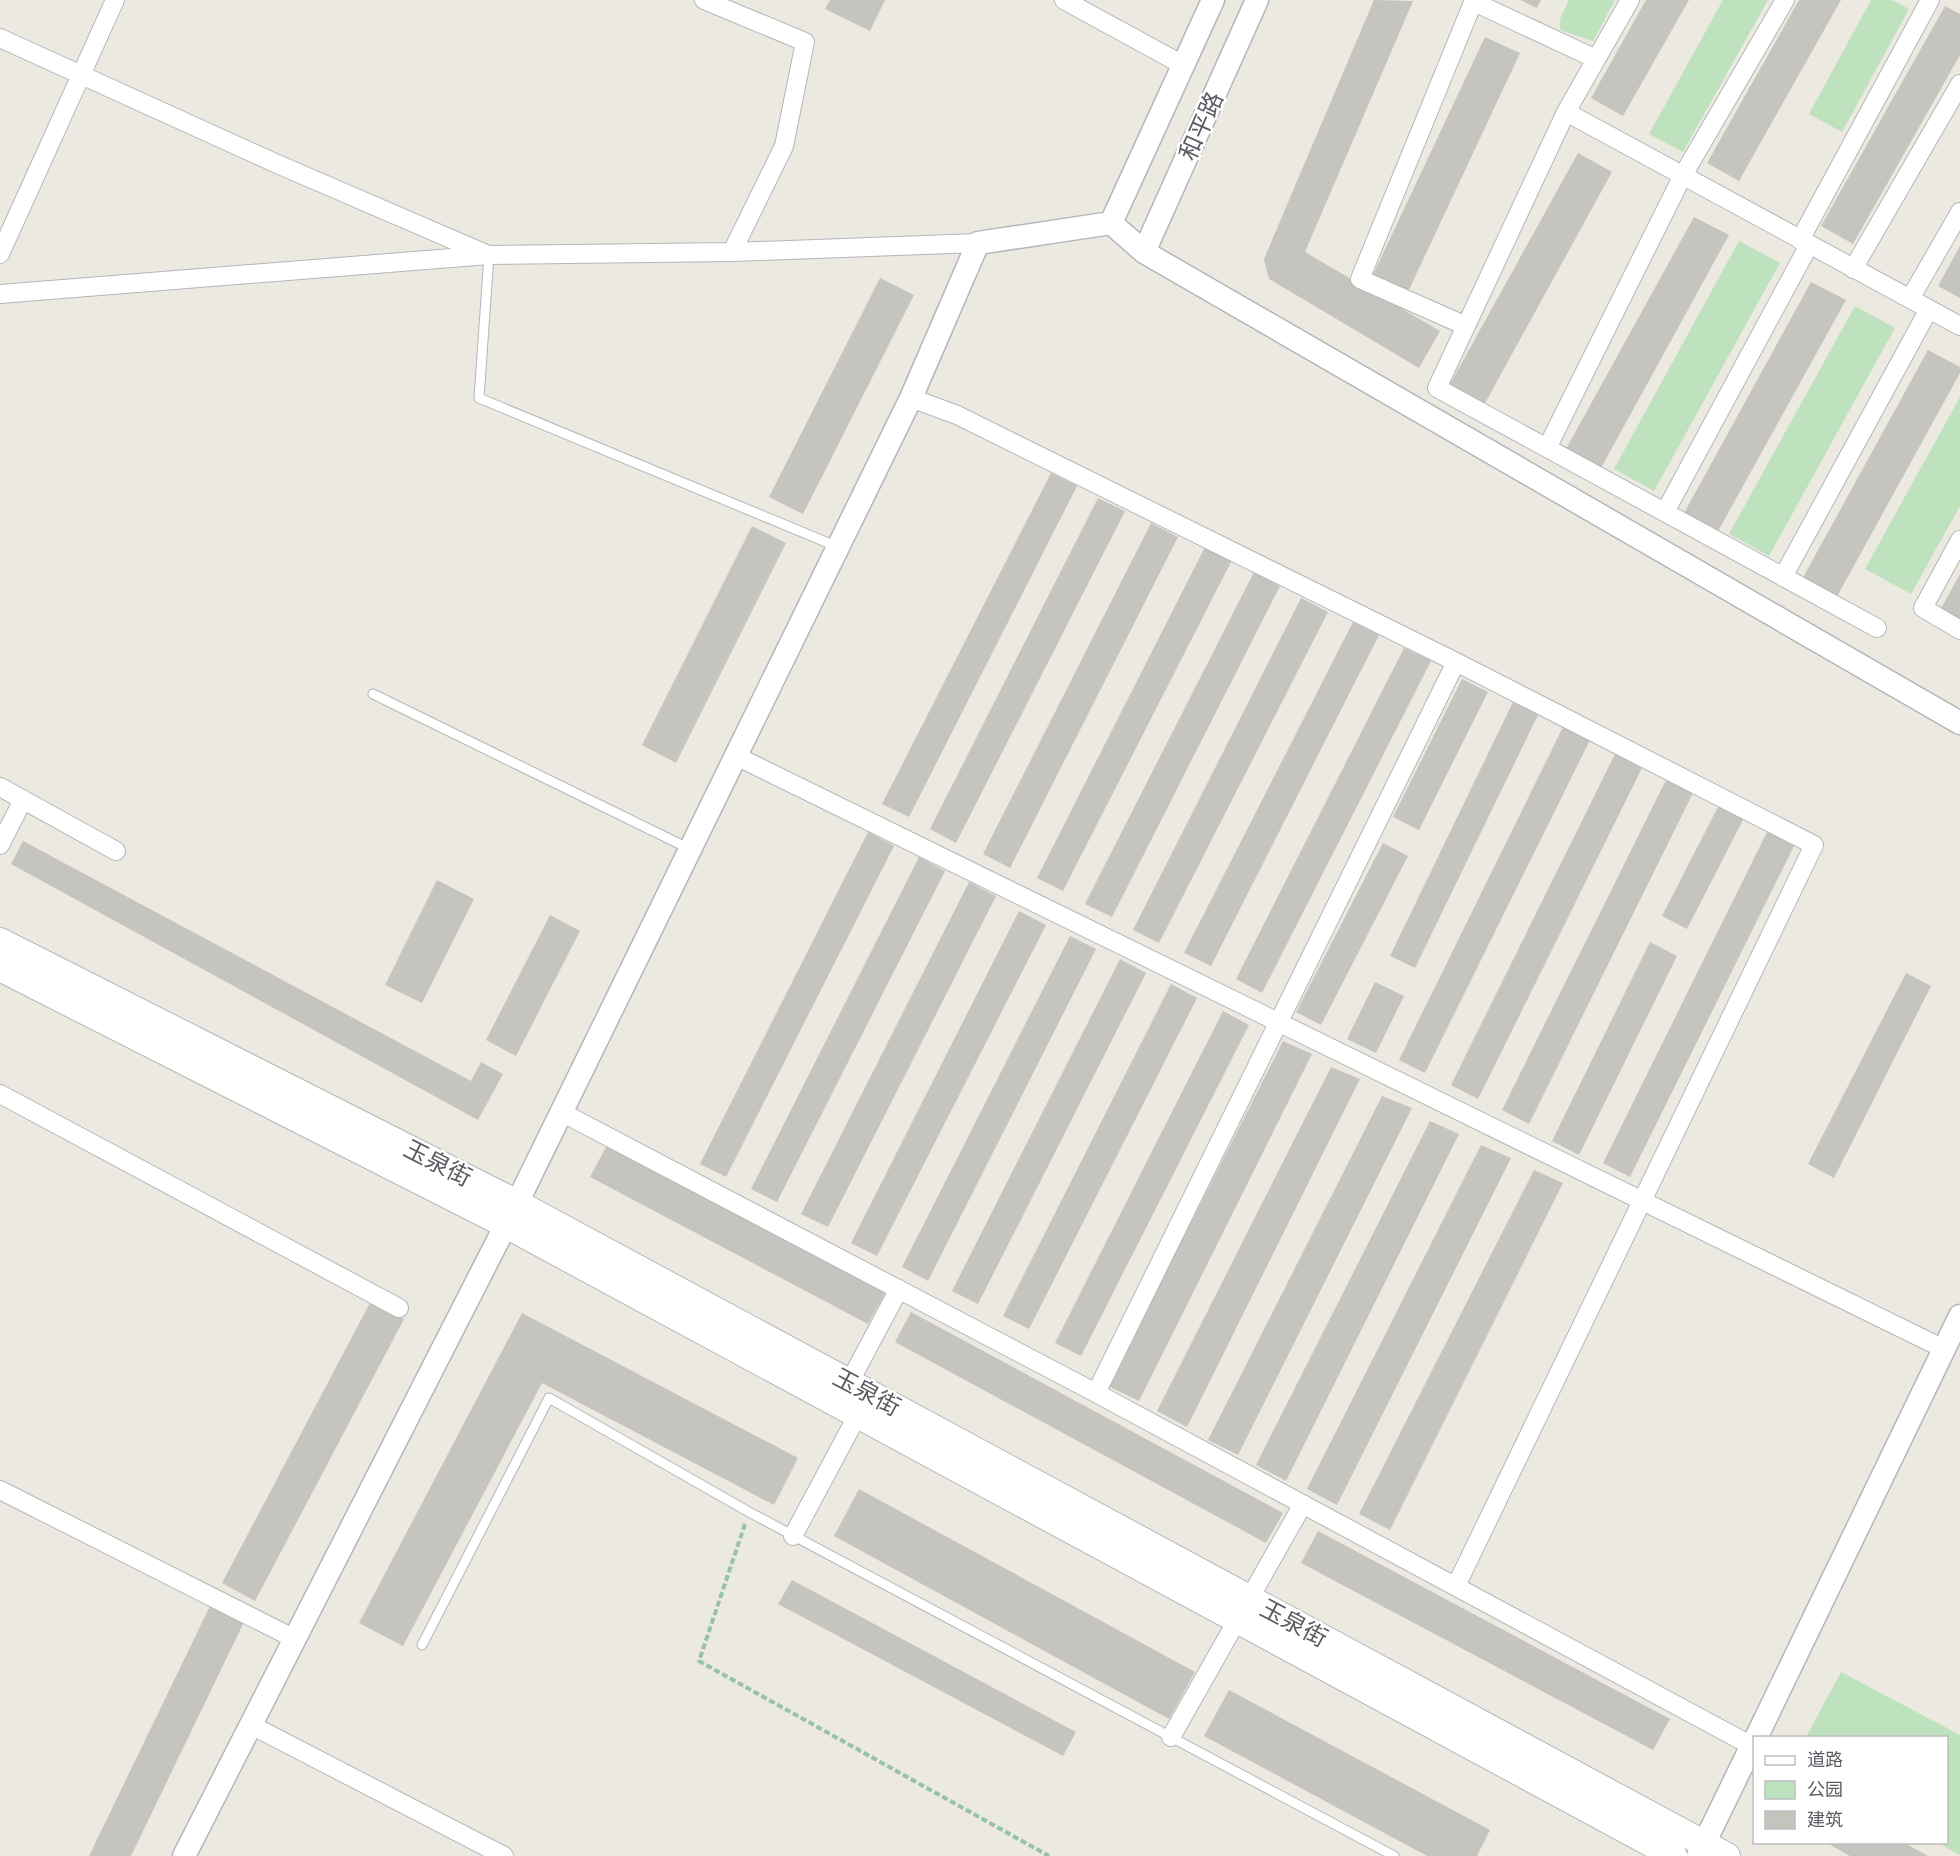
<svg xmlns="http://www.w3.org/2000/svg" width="1960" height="1856" font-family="Jost,'Noto Sans SC',sans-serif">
  <rect width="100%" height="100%" fill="#ebe9e0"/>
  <path fill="#bee2be" d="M1569,0H1615L1593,41L1560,30V19Z
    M1723,0H1768L1683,152L1649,134Z
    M1871,0H1892L1909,9L1842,132L1809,114Z
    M1739,241L1780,263L1654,491L1614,469Z
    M1855,306L1895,328L1769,556L1729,534Z
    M1960,397V506L1911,594L1865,569Z
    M1841,1672L1960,1735V1855L1938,1843L1946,1842V1738L1806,1737Z"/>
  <path fill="#c6c4be" d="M830,0H885L870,31L825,9Z
    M1374,0L1413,1L1305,252L1440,331L1419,368L1269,279L1264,259Z
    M1520,0H1541L1537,8Z
    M1646,0H1689L1623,116L1591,98Z
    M1799,0H1841L1739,181L1707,163Z
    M1945,6L1960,14V55L1853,244L1821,226Z
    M1485,37L1520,53L1407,294L1372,277Z
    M1578,153L1612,172L1484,405L1449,386Z
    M1694,217L1729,235L1601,468L1566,449Z
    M1960,246V298L1938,286Z
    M880,278L914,295L803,514L769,497Z
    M1811,282L1846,300L1717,533L1683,515Z
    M1928,350L1960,367V373L1834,602L1800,583Z
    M1051,473L1077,486L909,817L882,804Z
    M1098,498L1125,511L956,843L930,829Z
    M1151,523L1178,537L1010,868L983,854Z
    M752,526L786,543L676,763L642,745Z
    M1205,547L1232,560L1063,891L1037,878Z
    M1254,572L1280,586L1112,917L1085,904Z
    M1960,574V626L1938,614Z
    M1301,598L1328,612L1159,943L1133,930Z
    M1353,622L1379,635L1211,966L1184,953Z
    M1404,648L1431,661L1262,993L1236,979Z
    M1462,679L1488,692L1419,830L1393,817Z
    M1513,702L1538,715L1415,968L1390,956Z
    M1563,727L1590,740L1425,1073L1399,1060Z
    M1616,752L1643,766L1478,1099L1451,1085Z
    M1667,778L1694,791L1529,1124L1502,1110Z
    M1719,805L1744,818L1687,929L1662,916Z
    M1768,830L1795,844L1630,1177L1603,1163Z
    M868,832L894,846L726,1177L700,1164Z
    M23,841L471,1081L481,1062L503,1074L478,1120L11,864Z
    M1383,843L1408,856L1321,1025L1296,1012Z
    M919,857L945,871L777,1202L751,1189Z
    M437,880L474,899L422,1003L385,985Z
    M969,882L996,896L828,1227L801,1214Z
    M1019,911L1046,925L877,1256L851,1243Z
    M550,915L580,931L516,1056L486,1040Z
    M1070,936L1096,949L928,1281L902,1267Z
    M1650,942L1677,956L1579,1155L1552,1141Z
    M1120,959L1146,973L978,1304L952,1291Z
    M1906,973L1931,986L1834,1178L1808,1164Z
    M1375,982L1404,996L1376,1053L1347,1039Z
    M1171,984L1197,998L1029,1329L1003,1316Z
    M1223,1011L1249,1025L1081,1356L1055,1343Z
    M1283,1041L1312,1054L1139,1401L1108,1386Z
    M1331,1067L1360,1079L1187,1427L1157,1411Z
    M1382,1096L1412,1108L1238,1455L1208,1440Z
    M1430,1121L1459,1134L1286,1481L1256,1465Z
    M607,1145L885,1293L868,1324L590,1177Z
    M1481,1145L1511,1158L1337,1505L1307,1489Z
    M1534,1170L1563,1183L1390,1530L1359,1514Z
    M371,1301L404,1319L255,1601L222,1583Z
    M911,1312L1283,1513L1266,1543L895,1342Z
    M522,1313L798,1458L774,1505L542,1383L403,1646L359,1623Z
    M859,1489L1195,1672L1169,1719L834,1536Z
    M1318,1531L1670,1719L1653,1750L1301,1563Z
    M792,1580L1076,1732L1063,1756L778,1604Z
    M210,1606L244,1622L131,1856H89Z
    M1229,1690L1490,1830L1477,1856H1427L1204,1736Z
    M1825,1842H1903L1928,1856H1850Z"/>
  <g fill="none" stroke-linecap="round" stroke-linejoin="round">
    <defs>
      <path id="service" d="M489,255L479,398L838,547
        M373,694L690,849
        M422,1645L549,1398L749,1512L1394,1856"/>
      <path id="minor" d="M704,0L805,42L784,146L732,252
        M1064,0L1183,65
        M1630,0L1566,112L1437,388L1877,628
        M1474,2L1596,59
        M0,38L275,163L486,254
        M1566,112L1960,326
        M1800,240L1930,0
        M0,254L115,0
        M1853,269L1960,84
        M0,294L489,255L732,252L978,243
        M1910,299L1960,212
        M1466,326L1360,279L1474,0
        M911,398L957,415L1456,662L1814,845L1456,1586
        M1547,448L1682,177L1785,0
        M1665,512L1809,245
        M1960,540L1923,608L1960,630
        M1783,577L1929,309
        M736,756L1944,1349
        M0,787L116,851
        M0,845L23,800
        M0,1094L399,1308
        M561,1112L1096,1393L1456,662
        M849,1383L899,1289
        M1096,1393L1752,1746
        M0,1490L295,1639
        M793,1536L863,1405
        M251,1725L504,1856
        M1171,1737L1303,1504"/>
      <path id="tertiary" d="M1111,223L1213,0
        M1144,252L1257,0
        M1756,1738L1960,1316
        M184,1856L517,1203L911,398L978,243L1111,223L1144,252L1960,723
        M1698,1856L1754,1741"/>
      <path id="secondary" d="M0,941L517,1203L1727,1856
        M0,968L506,1225L1674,1856"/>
    </defs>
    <use href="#service" stroke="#b3b6bb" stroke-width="11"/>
    <use href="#minor" stroke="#b3b6bb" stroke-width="20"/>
    <use href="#tertiary" stroke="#b3b6bb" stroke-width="25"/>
    <use href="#secondary" stroke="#b4b7bc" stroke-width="28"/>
    <path stroke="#98c2a4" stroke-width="4" stroke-dasharray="6 3" stroke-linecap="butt" d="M745,1524L699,1661L1049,1856"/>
    <use href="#service" stroke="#fff" stroke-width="9"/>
    <use href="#minor" stroke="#fff" stroke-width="18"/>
    <use href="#tertiary" stroke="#fff" stroke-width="22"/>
    <use href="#secondary" stroke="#fff" stroke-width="26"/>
  </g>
  <g text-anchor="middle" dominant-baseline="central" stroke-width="5" stroke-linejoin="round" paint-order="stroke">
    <g font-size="24" fill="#595c61" stroke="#fff">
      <text transform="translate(1201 126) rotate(-66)">和平路</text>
      <text transform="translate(438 1163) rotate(27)">玉泉街</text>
      <text transform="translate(867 1392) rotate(28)">玉泉街</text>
      <text transform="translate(1294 1623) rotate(28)">玉泉街</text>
    </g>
  </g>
  <rect x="1753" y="1736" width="195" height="108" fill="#ffffff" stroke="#bdbec0" stroke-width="1.5"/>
  <rect x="1765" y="1756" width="30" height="9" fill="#ffffff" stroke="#bdbec0" stroke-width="1.5"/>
  <text x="1807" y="1766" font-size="18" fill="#595c61">道路</text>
  <rect x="1765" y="1781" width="30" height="18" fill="#bee2be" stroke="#bdbec0" stroke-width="1.5"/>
  <text x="1807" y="1796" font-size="18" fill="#595c61">公园</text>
  <rect x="1765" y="1811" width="30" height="18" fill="#c6c4be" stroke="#bdbec0" stroke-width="1.5"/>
  <text x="1807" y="1826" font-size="18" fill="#595c61">建筑</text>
</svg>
